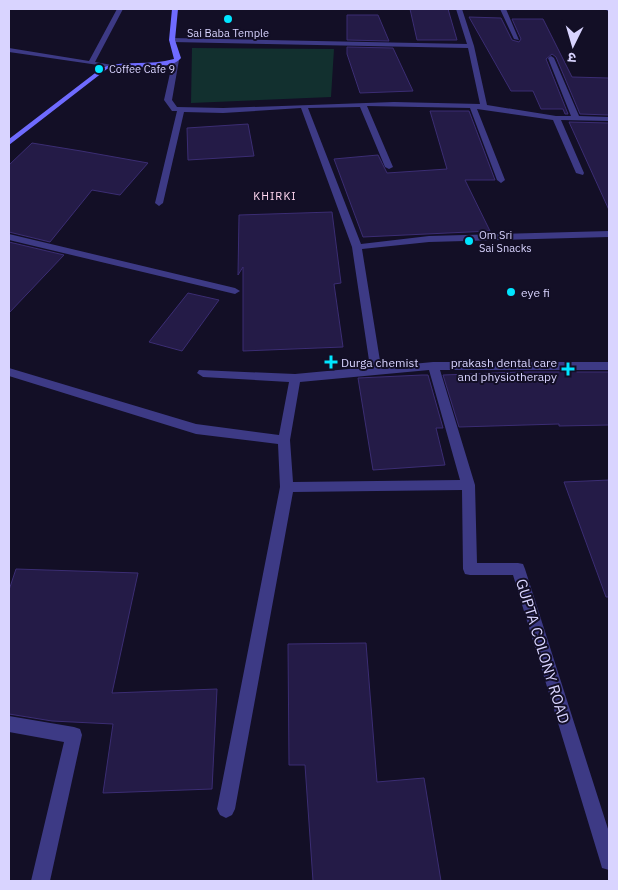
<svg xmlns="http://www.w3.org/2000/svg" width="618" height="890" font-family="'IBM Plex Sans','Noto Sans Devanagari',sans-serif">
  <rect width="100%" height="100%" fill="#130f26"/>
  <path fill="#12302f" d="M192,48L334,49L331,97L191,103Z"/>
  <path fill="#241b47" stroke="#3b2d73" d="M410,9H448L457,40H417Z
    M347,15H378L389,41L347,40Z
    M469,17L501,18L512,40L519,42L521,39L512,19H543L572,77L609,78V115L580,114L556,57L552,54L546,59L568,114H565L563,109H541L533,91H511Z
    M347,47L393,48L413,91L360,93L347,54Z
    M430,111H469L495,180H465L490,231L363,237L334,159L378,155L387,173L447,169Z
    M569,122L609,123V210Z
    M248,124L254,156L188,160L187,128Z
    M32,143L81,151L148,163L120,195L92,190L50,242L9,232V165Z
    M332,212L341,283L334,284L343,347L243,351V267L238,275L239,215Z
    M9,242L64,255L9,313Z
    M188,293L219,300L182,351L149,342Z
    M521,372H609V425L559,426V424L459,427L443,375Z
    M422,375H428L443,428H436L445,465L373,470L358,378Z
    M609,480V597H606L564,482Z
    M16,569L138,573L112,693L217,689L212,789L103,793L113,724L52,721L9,714V590Z
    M366,643L377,782L424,778L441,881H313L305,765H289L288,644Z"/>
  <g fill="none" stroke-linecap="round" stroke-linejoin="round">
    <path fill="#3d3a85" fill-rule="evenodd" d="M117,9H123L95,62L112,65V67L9,52V48L89,61Z
      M456,9H462L474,46L487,105L556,116H571L548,58L551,56L554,58L579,116L609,117V121L561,120L584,173L583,175L576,173L553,120L477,109L505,180L501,183L497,180L470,108L367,106L393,167L389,169L385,167L360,107L308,108L361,244L429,236L609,231V237L429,242L362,249L381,367L433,362H609V370H440L475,485L477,563H518L523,564L525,569L609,832V870L602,868L600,861L513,575H470L465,574L463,569L462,490L293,492L235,809L232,815L226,818L220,815L217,809L280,487L278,444L196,434L9,376V368L196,424L279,435L289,382L203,377L197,373L199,370L295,374L370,367L352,247L301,108L223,113L184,112L163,203L159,206L155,203L177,111H172L164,100L173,60L176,58L179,60L172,100L177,107L223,108L394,102L480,104L468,48L172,42L169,40L172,38L467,44ZM429,370L460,480L293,482L290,440L300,382Z
      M500,9H506L519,40L514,39Z
      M605,9H609V12Z
      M9,234L235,288L240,291L235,294L9,240Z
      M9,716L74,727L80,729L82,735L50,881H31L64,742L9,732Z"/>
    <path fill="#6f6bff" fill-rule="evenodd" d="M172,9H178L175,40L181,58C169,73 126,64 107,69L9,145V139L103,67C126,60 150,66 174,59L169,40Z"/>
  </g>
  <g fill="#00e5ff" stroke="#130f26" stroke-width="2">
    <circle cx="228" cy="19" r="5"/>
    <circle cx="99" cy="69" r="5"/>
    <circle cx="469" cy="241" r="5"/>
    <circle cx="511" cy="292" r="5"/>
    <path d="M328.5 354.5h5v5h5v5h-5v5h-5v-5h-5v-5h5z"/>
    <path d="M565.5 361.5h5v5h5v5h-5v5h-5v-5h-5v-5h5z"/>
  </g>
  <g text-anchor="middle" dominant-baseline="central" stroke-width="4" stroke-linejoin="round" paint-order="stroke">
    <g font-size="11" fill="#d9d4ff" stroke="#130f26" text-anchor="start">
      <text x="228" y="33" text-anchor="middle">Sai Baba Temple</text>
      <text x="109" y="69">Coffee Cafe 9</text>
      <text x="479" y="235">Om Sri<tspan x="479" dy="13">Sai Snacks</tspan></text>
    </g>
    <g font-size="11" letter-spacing="1" fill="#ffd6f0" stroke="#130f26">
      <text x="275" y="196">KHIRKI</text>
    </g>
    <g font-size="12" fill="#d9d4ff" stroke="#130f26" text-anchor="start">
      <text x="521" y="292">eye fi</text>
      <text x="341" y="362">Durga chemist</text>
      <text x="557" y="362" text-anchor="end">prakash dental care<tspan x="557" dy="14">and physiotherapy</tspan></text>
    </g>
    <g font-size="15" fill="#d9d4ff" stroke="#130f26">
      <text transform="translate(543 651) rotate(73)">GUPTA COLONY ROAD</text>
    </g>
  </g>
  <rect width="618" height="890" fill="none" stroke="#d9d4ff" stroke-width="20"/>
  <g transform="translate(573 45) rotate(185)" stroke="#130f26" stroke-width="4" paint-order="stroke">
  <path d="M0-4L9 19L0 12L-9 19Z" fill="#d9d4ff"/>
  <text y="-8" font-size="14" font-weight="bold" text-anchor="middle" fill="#d9d4ff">उ</text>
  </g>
</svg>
